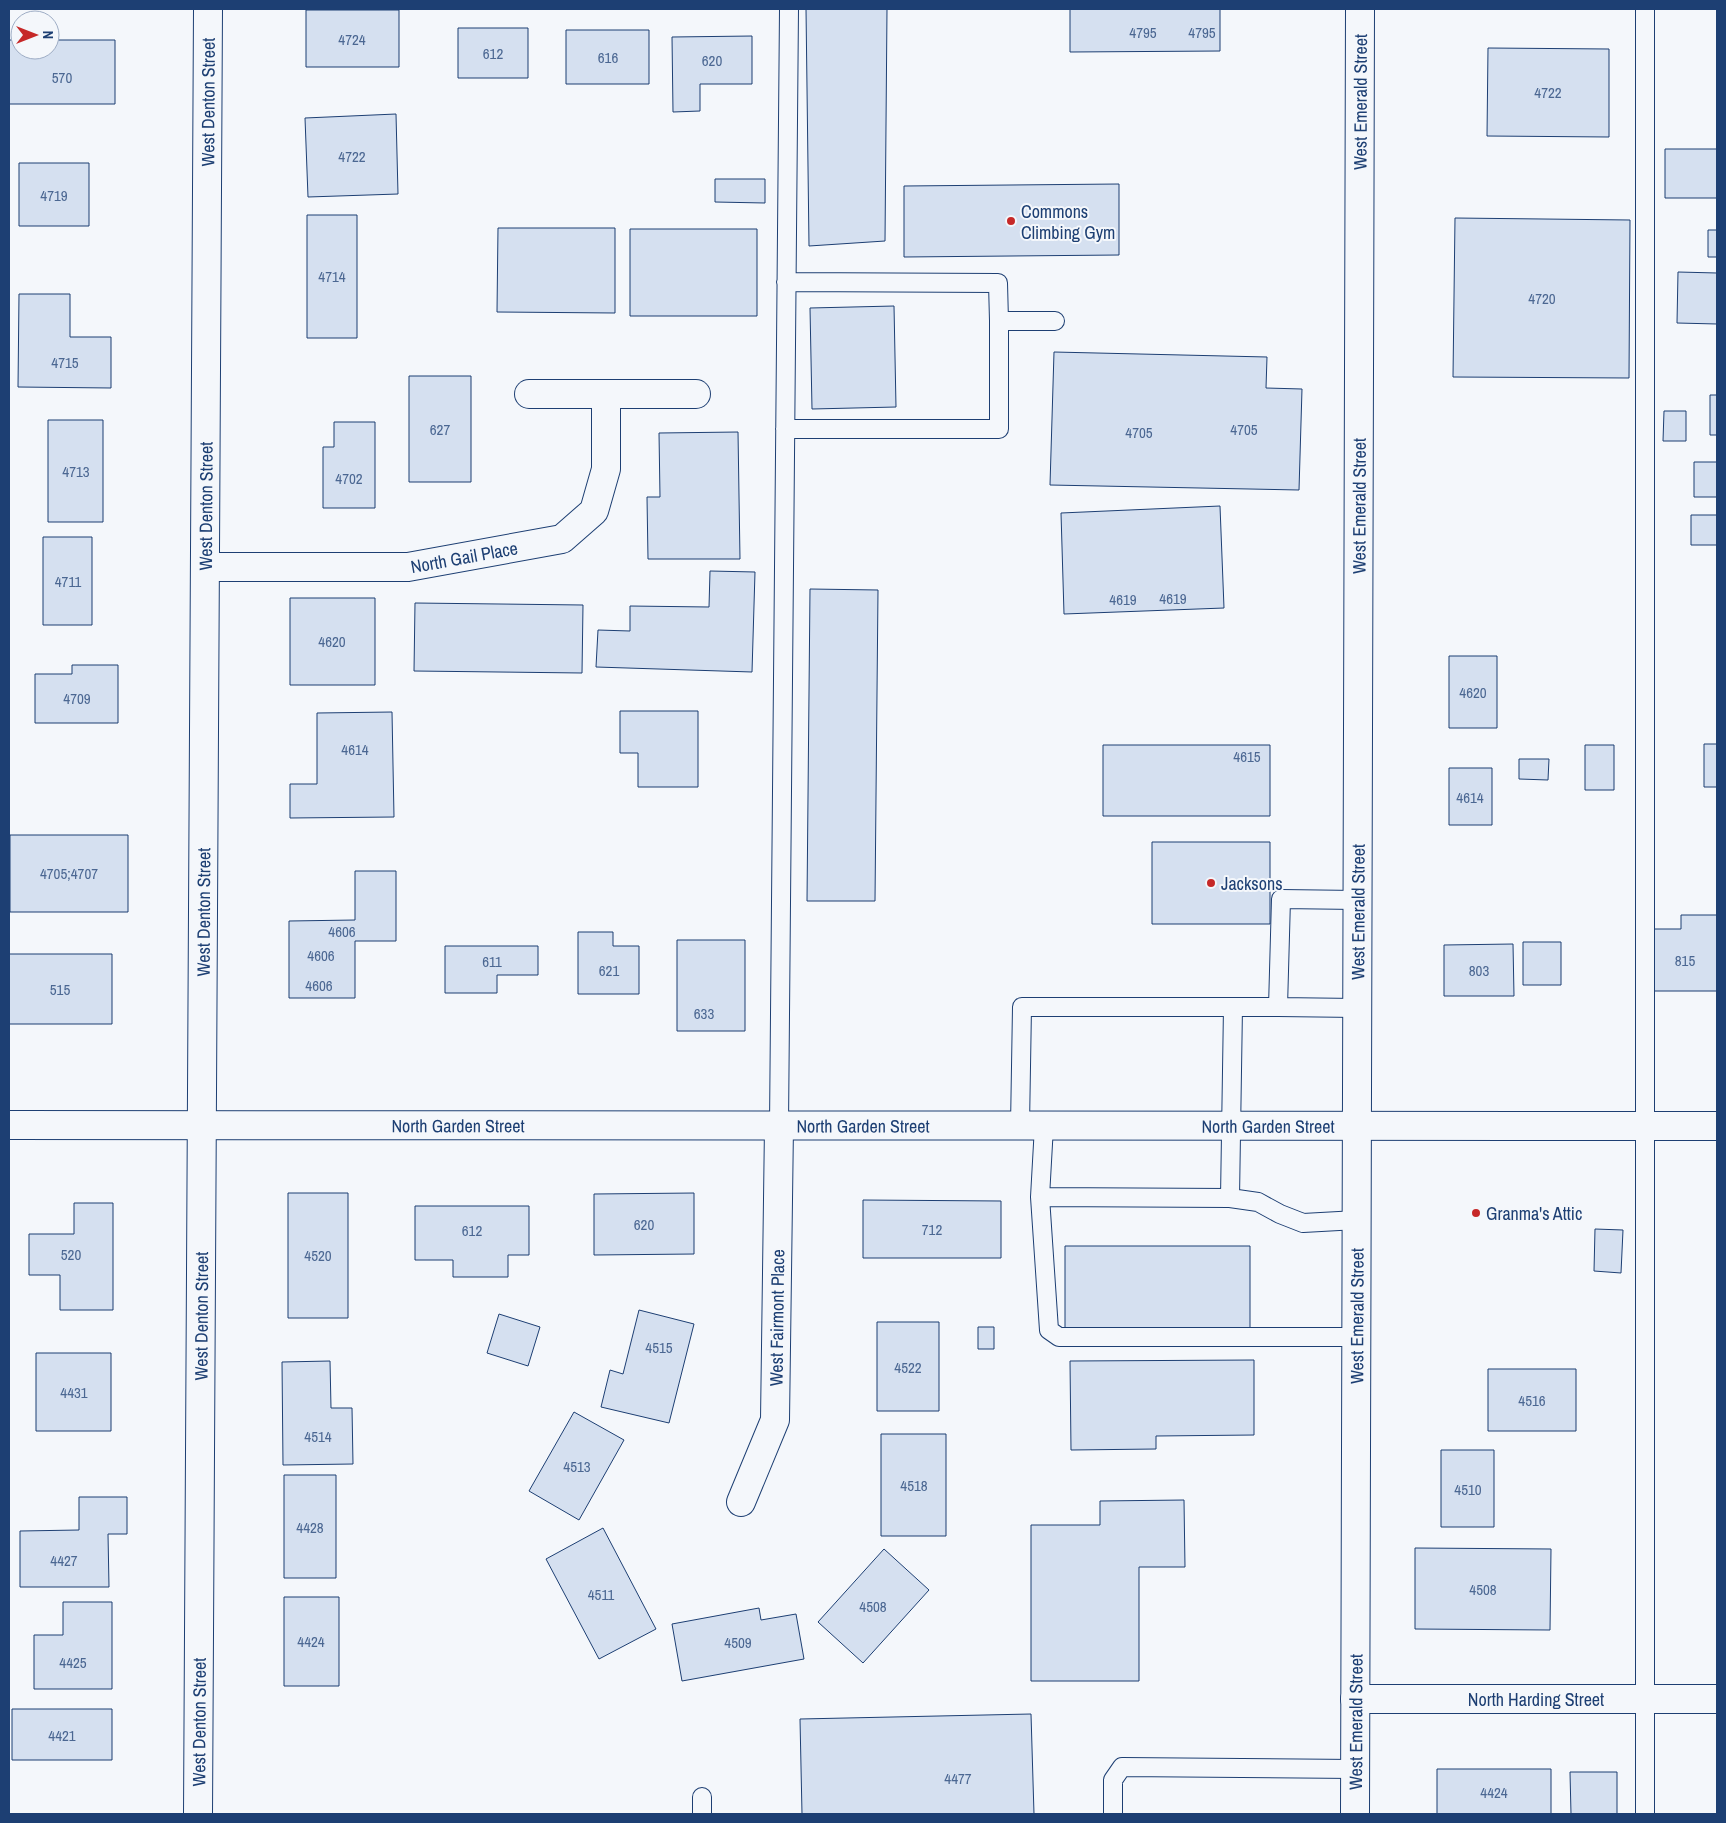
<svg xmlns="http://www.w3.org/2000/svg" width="1726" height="1823" font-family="'Archivo Narrow',sans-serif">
  <rect width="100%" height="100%" fill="#f4f7fb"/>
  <path fill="#d5e0f0" stroke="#1d3f73" d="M806,9H887L885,241L809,246Z
    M1070,9H1220V51L1070,52Z
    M306,10H399V67H306Z
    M458,28H528V78H458Z
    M566,30H649V84H566Z
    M752,36V84H700V111L673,112L672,37Z
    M9,40H20V50H50V40H115V104H9Z
    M1488,48L1609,49V137L1487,136Z
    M396,114L398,194L308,197L305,118Z
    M1665,149H1717V198H1665Z
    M19,163H89V226H19Z
    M715,179H765V203L715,202Z
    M1119,184V255L904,257V186Z
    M307,215H357V338H307Z
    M1455,218L1630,220L1629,378L1453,377Z
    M498,228H615V313L497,312Z
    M630,229H757V316H630Z
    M1708,230H1717V257H1708Z
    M1678,272L1717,273V324L1677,323Z
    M19,294H70V337H111V388L18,387Z
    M894,306L896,407L812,409L810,308Z
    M1054,352L1267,357L1266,388L1302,389L1299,490L1050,485Z
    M409,376H471V482H409Z
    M1710,395H1717V435H1710Z
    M1664,411H1686V441H1663Z
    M48,420H103V522H48Z
    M334,422H375V508H323V447H334Z
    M738,432L740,559H648L647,497H660L659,433Z
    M1694,462H1717V497H1694Z
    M1220,506L1224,608L1064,614L1061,513Z
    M1691,515H1717V545H1691Z
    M43,537H92V625H43Z
    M710,571L755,572L752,672L596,667L598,630L630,631V606L709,607Z
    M810,589L878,590L875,901H807Z
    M290,598H375V685H290Z
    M415,603L583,605L582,673L414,671Z
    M1449,656H1497V728H1449Z
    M72,665H118V723H35V674H72Z
    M620,711H698V787H638V753H620Z
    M392,712L394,817L290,818V784H317V713Z
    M1704,744H1717V787H1704Z
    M1103,745H1270V816H1103Z
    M1585,745H1614V790H1585Z
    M1519,759H1549L1548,780L1519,779Z
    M1449,768H1492V825H1449Z
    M10,835H128V912H10Z
    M1152,842H1270V924H1152Z
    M355,871H396V941H355V998H289V921L355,920Z
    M1681,915H1717V991H1653V929H1681Z
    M578,932H613V946H639V994H578Z
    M677,940H745V1031H677Z
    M1523,942H1561V985H1523Z
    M1513,944L1514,996H1444V945Z
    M445,946H538V975H497V993H445Z
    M9,954H112V1024H9Z
    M288,1193H348V1318H288Z
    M694,1193V1254L594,1255V1194Z
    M863,1200L1001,1201V1258H863Z
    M74,1203H113V1310H60V1275H29V1234H74Z
    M415,1206H529V1255H508V1277H453V1260H415Z
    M1595,1229L1623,1230L1621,1273L1594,1271Z
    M1065,1246H1250V1330H1065Z
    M639,1310L694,1324L669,1423L601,1407L610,1370L623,1374Z
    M499,1314L540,1327L528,1366L487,1353Z
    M877,1322H939V1411H877Z
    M978,1327H994V1349H978Z
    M36,1353H111V1431H36Z
    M1254,1360V1435L1156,1436V1449L1071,1450L1070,1361Z
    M330,1361L331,1408H352L353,1464L283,1465L282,1362Z
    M1488,1369H1576V1431H1488Z
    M574,1412L624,1440L579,1520L529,1491Z
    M881,1434H946V1536H881Z
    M1441,1450H1494V1527H1441Z
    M284,1475H336V1578H284Z
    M79,1497H127V1534H108L109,1587H20V1531L79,1530Z
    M1184,1500L1185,1567H1139V1681H1031V1525H1100V1501Z
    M603,1528L656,1629L599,1659L546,1559Z
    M1415,1548L1551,1549L1550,1630L1415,1629Z
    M884,1549L929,1590L863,1663L818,1622Z
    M284,1597H339V1686H284Z
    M63,1602H112V1689H34V1635H63Z
    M759,1608L761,1620L796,1614L804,1659L682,1681L672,1624Z
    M12,1709H112V1760H12Z
    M1031,1714L1034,1814H802L800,1719Z
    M1437,1769H1551V1814H1437Z
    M1570,1772H1617V1814H1571Z"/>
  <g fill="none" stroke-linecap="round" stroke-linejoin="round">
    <defs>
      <path id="service" d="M1645,9V1814
        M786,282L998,283L999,321
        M785,429H999V321H1055
        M1278,1007L1357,1008
        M779,1126L789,9
        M1020,1126L1022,1007H1278L1281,899L1357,900
        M1044,1126L1040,1197L1230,1198L1233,1007
        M1040,1197L1049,1330L1059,1337H1356
        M1230,1198L1258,1202L1280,1214L1303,1223L1357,1220
        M702,1814V1797
        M1113,1814V1780L1122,1767L1355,1769"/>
      <g id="minor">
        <path d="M529,394H696"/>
        <path id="s1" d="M205,567H408L562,539L594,511L606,469V394"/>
        <path id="s2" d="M9,1125L1717,1126"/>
        <path id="s3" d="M741,1502L775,1420L779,1126"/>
        <path id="s4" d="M1355,1699H1717"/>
        <path id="s5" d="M198,1814L208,9"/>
      </g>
      <g id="tertiary">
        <path id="s6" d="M1355,1814L1360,9"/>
      </g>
    </defs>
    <use href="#service" stroke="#1d3f73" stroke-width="20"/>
    <use href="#minor" stroke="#1d3f73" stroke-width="30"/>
    <use href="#tertiary" stroke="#1d3f73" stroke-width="30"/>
    <use href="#service" stroke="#f4f7fb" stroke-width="18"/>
    <use href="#minor" stroke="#f4f7fb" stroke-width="28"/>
    <use href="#tertiary" stroke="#f4f7fb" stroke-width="28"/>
  </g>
  <g fill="#c62828" stroke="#f4f7fb" stroke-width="2">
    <circle cx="1011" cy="221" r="5"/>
    <circle cx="1211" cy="883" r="5"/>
    <circle cx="1476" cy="1213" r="5"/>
  </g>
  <g text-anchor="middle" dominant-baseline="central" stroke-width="4" stroke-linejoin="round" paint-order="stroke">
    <g font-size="15" fill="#4b6792">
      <text x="1143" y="32">4795</text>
      <text x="1202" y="32">4795</text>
      <text x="352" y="39">4724</text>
      <text x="493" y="53">612</text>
      <text x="608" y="57">616</text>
      <text x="712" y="60">620</text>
      <text x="62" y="77">570</text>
      <text x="1548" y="92">4722</text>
      <text x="352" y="156">4722</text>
      <text x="54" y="195">4719</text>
      <text x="332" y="276">4714</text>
      <text x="1542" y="298">4720</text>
      <text x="65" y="362">4715</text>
      <text x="440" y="429">627</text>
      <text x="1244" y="429">4705</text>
      <text x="1139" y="432">4705</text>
      <text x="76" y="471">4713</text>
      <text x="349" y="478">4702</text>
      <text x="68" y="581">4711</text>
      <text x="1173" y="598">4619</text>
      <text x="1123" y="599">4619</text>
      <text x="332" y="641">4620</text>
      <text x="1473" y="692">4620</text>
      <text x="77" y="698">4709</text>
      <text x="355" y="749">4614</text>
      <text x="1247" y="756">4615</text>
      <text x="1470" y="797">4614</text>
      <text x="69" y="873">4705;4707</text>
      <text x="342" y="931">4606</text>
      <text x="321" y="955">4606</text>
      <text x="1685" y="960">815</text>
      <text x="492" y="961">611</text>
      <text x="609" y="970">621</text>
      <text x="1479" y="970">803</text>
      <text x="319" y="985">4606</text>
      <text x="60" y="989">515</text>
      <text x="704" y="1013">633</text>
      <text x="644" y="1224">620</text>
      <text x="932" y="1229">712</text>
      <text x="472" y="1230">612</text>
      <text x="71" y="1254">520</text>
      <text x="318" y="1255">4520</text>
      <text x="659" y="1347">4515</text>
      <text x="908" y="1367">4522</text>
      <text x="74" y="1392">4431</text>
      <text x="1532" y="1400">4516</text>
      <text x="318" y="1436">4514</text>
      <text x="577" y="1466">4513</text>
      <text x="914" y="1485">4518</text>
      <text x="1468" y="1489">4510</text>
      <text x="310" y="1527">4428</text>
      <text x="64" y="1560">4427</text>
      <text x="1483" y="1589">4508</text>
      <text x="601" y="1594">4511</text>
      <text x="873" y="1606">4508</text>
      <text x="311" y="1641">4424</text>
      <text x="738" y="1642">4509</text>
      <text x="73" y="1662">4425</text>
      <text x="62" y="1735">4421</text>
      <text x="958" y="1778">4477</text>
      <text x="1494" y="1792">4424</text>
    </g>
    <g font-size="18" fill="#1d3f73" stroke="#f4f7fb">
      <text stroke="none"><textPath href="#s5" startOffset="1712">West Denton Street</textPath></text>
      <text stroke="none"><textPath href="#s6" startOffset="1712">West Emerald Street</textPath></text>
      <text stroke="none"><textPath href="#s5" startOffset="1308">West Denton Street</textPath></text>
      <text stroke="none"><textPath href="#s6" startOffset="1308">West Emerald Street</textPath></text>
      <text stroke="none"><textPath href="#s1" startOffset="260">North Gail Place</textPath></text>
      <text stroke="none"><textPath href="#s5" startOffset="902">West Denton Street</textPath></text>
      <text stroke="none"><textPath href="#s6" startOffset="902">West Emerald Street</textPath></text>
      <text stroke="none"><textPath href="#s2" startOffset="449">North Garden Street</textPath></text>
      <text stroke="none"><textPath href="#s2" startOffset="854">North Garden Street</textPath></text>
      <text stroke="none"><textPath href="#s2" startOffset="1259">North Garden Street</textPath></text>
      <text stroke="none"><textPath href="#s5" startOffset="498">West Denton Street</textPath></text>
      <text stroke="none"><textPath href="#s6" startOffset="498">West Emerald Street</textPath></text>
      <text stroke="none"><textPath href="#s3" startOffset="191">West Fairmont Place</textPath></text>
      <text stroke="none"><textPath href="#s4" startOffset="181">North Harding Street</textPath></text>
      <text stroke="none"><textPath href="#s5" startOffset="92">West Denton Street</textPath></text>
      <text stroke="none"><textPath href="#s6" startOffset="92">West Emerald Street</textPath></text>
    </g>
    <g font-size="18" fill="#1d3f73" stroke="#f4f7fb" text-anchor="start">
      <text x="1021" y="211">Commons<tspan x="1021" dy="21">Climbing Gym</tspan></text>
      <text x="1221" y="883">Jacksons</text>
      <text x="1486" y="1213">Granma's Attic</text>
    </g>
  </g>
  <rect width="1726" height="1823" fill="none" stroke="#1d3f73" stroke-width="20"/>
  <g transform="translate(35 35) rotate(90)"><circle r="24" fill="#f4f7fb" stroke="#9eadc5"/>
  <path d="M0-4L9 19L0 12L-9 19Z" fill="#c62828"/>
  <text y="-8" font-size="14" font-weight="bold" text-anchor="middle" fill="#1d3f73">N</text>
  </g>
</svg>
